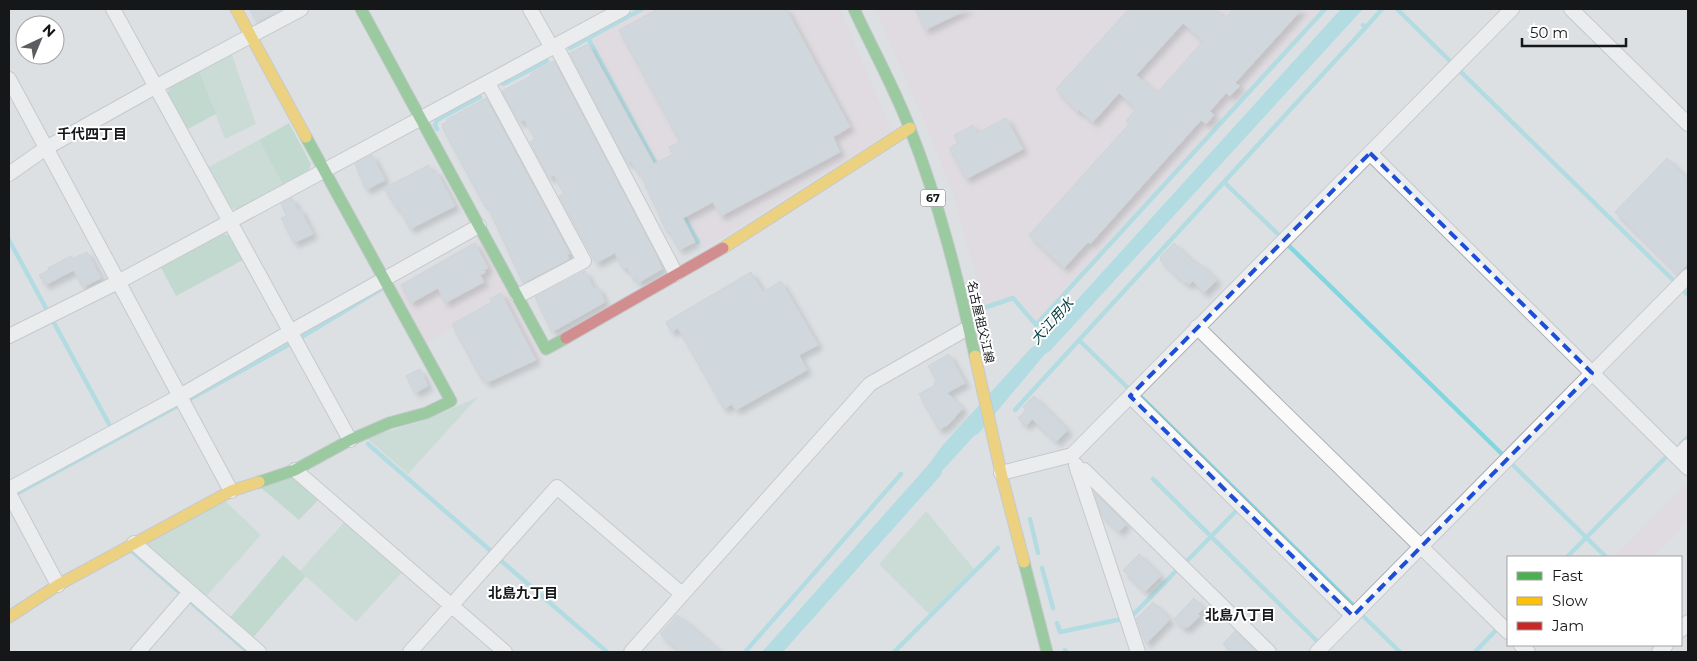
<svg xmlns="http://www.w3.org/2000/svg" width="1697" height="661" font-family="Montserrat,'Noto Sans JP',sans-serif">
  <defs>
    <filter id="shadow"><feDropShadow dx="4.5" dy="4.5" stdDeviation="2.5" flood-color="#0004"/></filter>
  </defs>
  <rect width="100%" height="100%" fill="#dce0e3"/>
  <path fill="#e2d6dc" d="M647,9H840L892,131L704,249L591,39Z
    M875,9H1322L1036,323L1014,296L984,306L954,198L927,128Z
    M479,238L544,359L500,376L483,385L453,329L426,343L395,287Z
    M1684,485L1688,489V522L1653,557H1613Z"/>
  <path fill="#b3d7c4" d="M231,52L256,124L225,139L199,70Z
    M259,140L283,185L236,210L229,207L207,168Z
    M478,397L408,474L367,438L428,419Z
    M224,500L261,535L204,599L147,549L148,542Z
    M926,511L974,569L929,614L879,564Z
    M347,519L404,570L356,622L300,571Z"/>
  <path fill="#a2d1b8" d="M199,70L216,114L186,130L167,95L170,86Z
    M289,123L311,164L308,172L283,185L259,140Z
    M221,233L230,236L243,260L176,296L160,266Z
    M291,476L321,497L299,520L260,487Z
    M283,555L306,576L251,640L228,620Z"/>
  <path fill="#81d6e0" d="M1341,9H1363L1050,351L1045,354L978,434L974,436L942,471L941,475L783,652H762L929,464L942,446L1030,349L1038,343Z"/>
  <g fill="none" stroke-linecap="round" stroke-linejoin="round">
    <path stroke="#81d6e0" stroke-width="4.5" d="M1397,9L1452,63
      M1366,27L1382,9
      M588,38L658,168
      M570,48L642,9
      M1459,70L1672,279
      M503,84L547,61
      M437,129L435,125L437,120L480,97
      M1224,182L1281,237
      M682,213L698,242
      M9,240L47,310
      M1287,244L1502,454
      M1683,290L1688,295
      M984,308L1013,298L1036,325L1325,9
      M53,321L109,424
      M300,338L381,289
      M1079,340L1130,390
      M1140,396L1354,606
      M190,399L290,344
      M1015,410L1366,27L1363,25
      M368,444L491,551
      M1681,444L1688,437
      M1511,463L1606,557
      M1153,479L1318,642
      M16,494L179,405
      M1030,519L1038,553
      M133,552L178,591
      M1567,557L1667,456
      M499,559L607,652
      M1185,563L1237,510
      M1042,568L1053,608
      M193,604L248,652
      M1362,615L1400,652
      M1132,616L1177,570
      M1057,623L1060,632L1122,619
      M1065,650L1066,652
      M745,652L901,474
      M894,652L998,548
      M1475,652L1497,629"/>
  </g>
  <path fill="#c1ced8" stroke="#c0c3c6" fill-rule="evenodd" filter="url(#shadow)" d="M249,9H283L257,22Z
    M658,9H786L850,127L833,137L840,152L721,216L713,202L683,218L695,242L679,250L669,231L667,232L639,171L637,172L631,161L627,163L570,53L588,44L654,164L673,154L669,147L680,142L619,30Z
    M915,9H968L925,30Z
    M1129,9H1215L1225,18L1233,9H1302L1235,83L1240,86L1230,96L1226,93L1210,111L1214,115L1206,124L1201,120L1090,244L1088,242L1064,268L1029,235L1129,124L1126,121L1136,109L1119,93L1093,122L1079,110L1078,112L1056,89ZM1183,23L1203,41L1157,93L1136,75Z
    M554,61L655,252L662,269L638,283L635,277L633,279L627,267L623,269L615,253L596,263L559,196L564,194L554,175L549,178L530,142L535,139L525,120L519,122L502,91L531,76L530,74Z
    M486,98L570,254L567,255L569,259L523,283L487,205L485,206L442,127L443,126L442,124L447,122L446,120Z
    M1006,118L1023,149L966,179L949,148L958,143L954,135L973,125L977,133Z
    M372,155L385,180L366,190L355,164Z
    M1667,158L1688,179V264L1678,274L1615,212Z
    M429,165L432,173L436,171L455,206L410,229L399,208L397,209L384,188Z
    M292,198L298,210L300,209L313,234L294,243L281,218L287,216L281,204Z
    M475,243L488,268L484,270L486,272L480,275L484,282L445,303L438,288L411,303L401,285Z
    M1174,243L1197,265L1199,263L1217,280L1204,293L1193,281L1189,285L1186,282L1185,283L1160,260L1161,259L1160,257Z
    M87,252L101,278L85,286H82L74,270L45,285L39,275L49,270L48,268L71,256L72,259Z
    M585,271L594,289L598,287L605,302L552,332L535,297Z
    M751,272L763,292L781,281L818,345L799,355L807,370L736,410L732,404L724,409L678,328L671,332L666,322Z
    M501,293L536,360L486,383L481,375L480,376L452,324L492,302L490,299Z
    M949,354L965,383L947,393L963,408L948,425L939,430L919,394L935,385L934,383L937,381L928,366Z
    M420,369L428,386L415,393L406,376Z
    M1034,396L1068,430L1056,442L1032,419L1026,426L1018,418L1026,410L1023,407Z
    M1094,492L1126,524L1119,532L1102,516Z
    M1139,554L1161,576L1145,592L1123,570Z
    M1194,598L1204,608L1198,614L1200,616L1187,628L1186,627L1184,629L1174,619Z
    M1153,602L1170,619L1146,644L1136,619Z
    M677,615L687,622L721,652H680L660,634Z
    M1235,631L1257,652H1231L1223,644Z"/>
  <g fill="none" stroke-linecap="round" stroke-linejoin="round">
    <defs>
      <path id="street" d="M113,9L350,440
        M530,9L552,48
        M1571,9L1688,124
        M556,46L676,274
        M9,79L231,491
        M488,83L584,261L518,296
        M1370,153L1688,468
        M9,174L46,148L155,87L301,9
        M1197,327L1508,632
        M9,336L118,282L623,9
        M1130,396L1353,616
        M1678,457L1688,446
        M1076,465L1138,652
        M295,470L505,652
        M1078,472L1084,470L1269,652
        M1001,473L1072,455L1512,9
        M9,489L180,396L290,332L479,226
        M9,493L58,585
        M134,543L259,652
        M1681,630L1688,622
        M1521,645L1528,652
        M138,652L190,592
        M410,652L557,487L682,594
        M631,652L870,384L968,328
        M1317,652L1688,276
        M1659,652L1666,645"/>
      <path id="fast" d="M361,9L546,349L566,338
        M854,9C872,48 895,89 910,129C939,202 958,279 975,356
        M259,482L295,470L350,440L389,423L426,413L451,401L306,137
        M1024,562L1047,652"/>
      <path id="slow" d="M236,9L306,137
        M723,248L910,128
        M975,356L1001,473L1024,562
        M9,617L58,585L231,491L259,482"/>
      <path id="jam" d="M566,338L723,248"/>
    </defs>
    <use href="#street" stroke="#aaadb0" stroke-width="16"/>
    <use href="#fast" stroke="#aaadb0" stroke-width="13"/>
    <use href="#slow" stroke="#aaadb0" stroke-width="13"/>
    <use href="#jam" stroke="#aaadb0" stroke-width="13"/>
    <use href="#street" stroke="#fafafb" stroke-width="14"/>
    <use href="#fast" stroke="#4caf50" stroke-width="11"/>
    <use href="#slow" stroke="#ffc107" stroke-width="11"/>
    <use href="#jam" stroke="#c62828" stroke-width="11"/>
  </g>
  <path d="M0 0H1697V661H0ZM1370,153L1592,373L1353,616L1130,396Z" fill="#dce0e3" fill-opacity=".55" fill-rule="evenodd"/>
  <path fill="none" stroke="#1d4ed8" stroke-width="4" stroke-dasharray="10 6" stroke-linejoin="round" d="M1370,153L1592,373L1353,616L1130,396Z"/>
  <g text-anchor="middle" dominant-baseline="central" stroke-width="4" stroke-linejoin="round" paint-order="stroke">
    <rect fill="#fff" stroke="#5b5d5e" stroke-width="1" x="920.5" y="189.5" width="25" height="17" rx="4"/>
    <g font-size="11" font-weight="bold" fill="#151719">
      <text x="933" y="198">67</text>
    </g>
    <g font-size="12" fill="#151719" stroke="#fff">
      <text transform="translate(981 322) rotate(77)">名古屋祖父江線</text>
    </g>
    <g font-size="14" font-weight="bold" fill="#151719" stroke="#fff">
      <text x="92" y="134">千代四丁目</text>
      <text x="523" y="593">北島九丁目</text>
      <text x="1240" y="615">北島八丁目</text>
    </g>
    <g font-size="14" font-style="italic" fill="#0b4348" stroke="#fff">
      <text transform="translate(1052 321) rotate(-48)">大江用水</text>
    </g>
  </g>
  <rect width="1697" height="661" fill="none" stroke="#151719" stroke-width="20"/>
  <rect x="1507" y="556" width="175" height="90" fill="#ffffff" stroke="#a1a2a3"/>
  <rect x="1517" y="572" width="25" height="8" fill="#4caf50" stroke="#a1a2a3"/>
  <text x="1552" y="581" font-size="15" fill="#151719">Fast</text>
  <rect x="1517" y="597" width="25" height="8" fill="#ffc107" stroke="#a1a2a3"/>
  <text x="1552" y="606" font-size="15" fill="#151719">Slow</text>
  <rect x="1517" y="622" width="25" height="8" fill="#c62828" stroke="#a1a2a3"/>
  <text x="1552" y="631" font-size="15" fill="#151719">Jam</text>
  <g transform="translate(40 40) rotate(44)"><circle r="24" fill="#ffffff" stroke="#a1a2a3"/>
  <path d="M0-4L9 19L0 12L-9 19Z" fill="#5b5d60"/>
  <text y="-8" font-size="14" font-weight="bold" text-anchor="middle" fill="#151719">N</text>
  </g>
  <path d="M1522 38v8h104v-8" fill="none" stroke="#151719" stroke-width="2.5"/>
  <text x="1530" y="38" font-size="15" fill="#151719" stroke="#ffffff" stroke-width="4" paint-order="stroke">50 m</text>
</svg>
